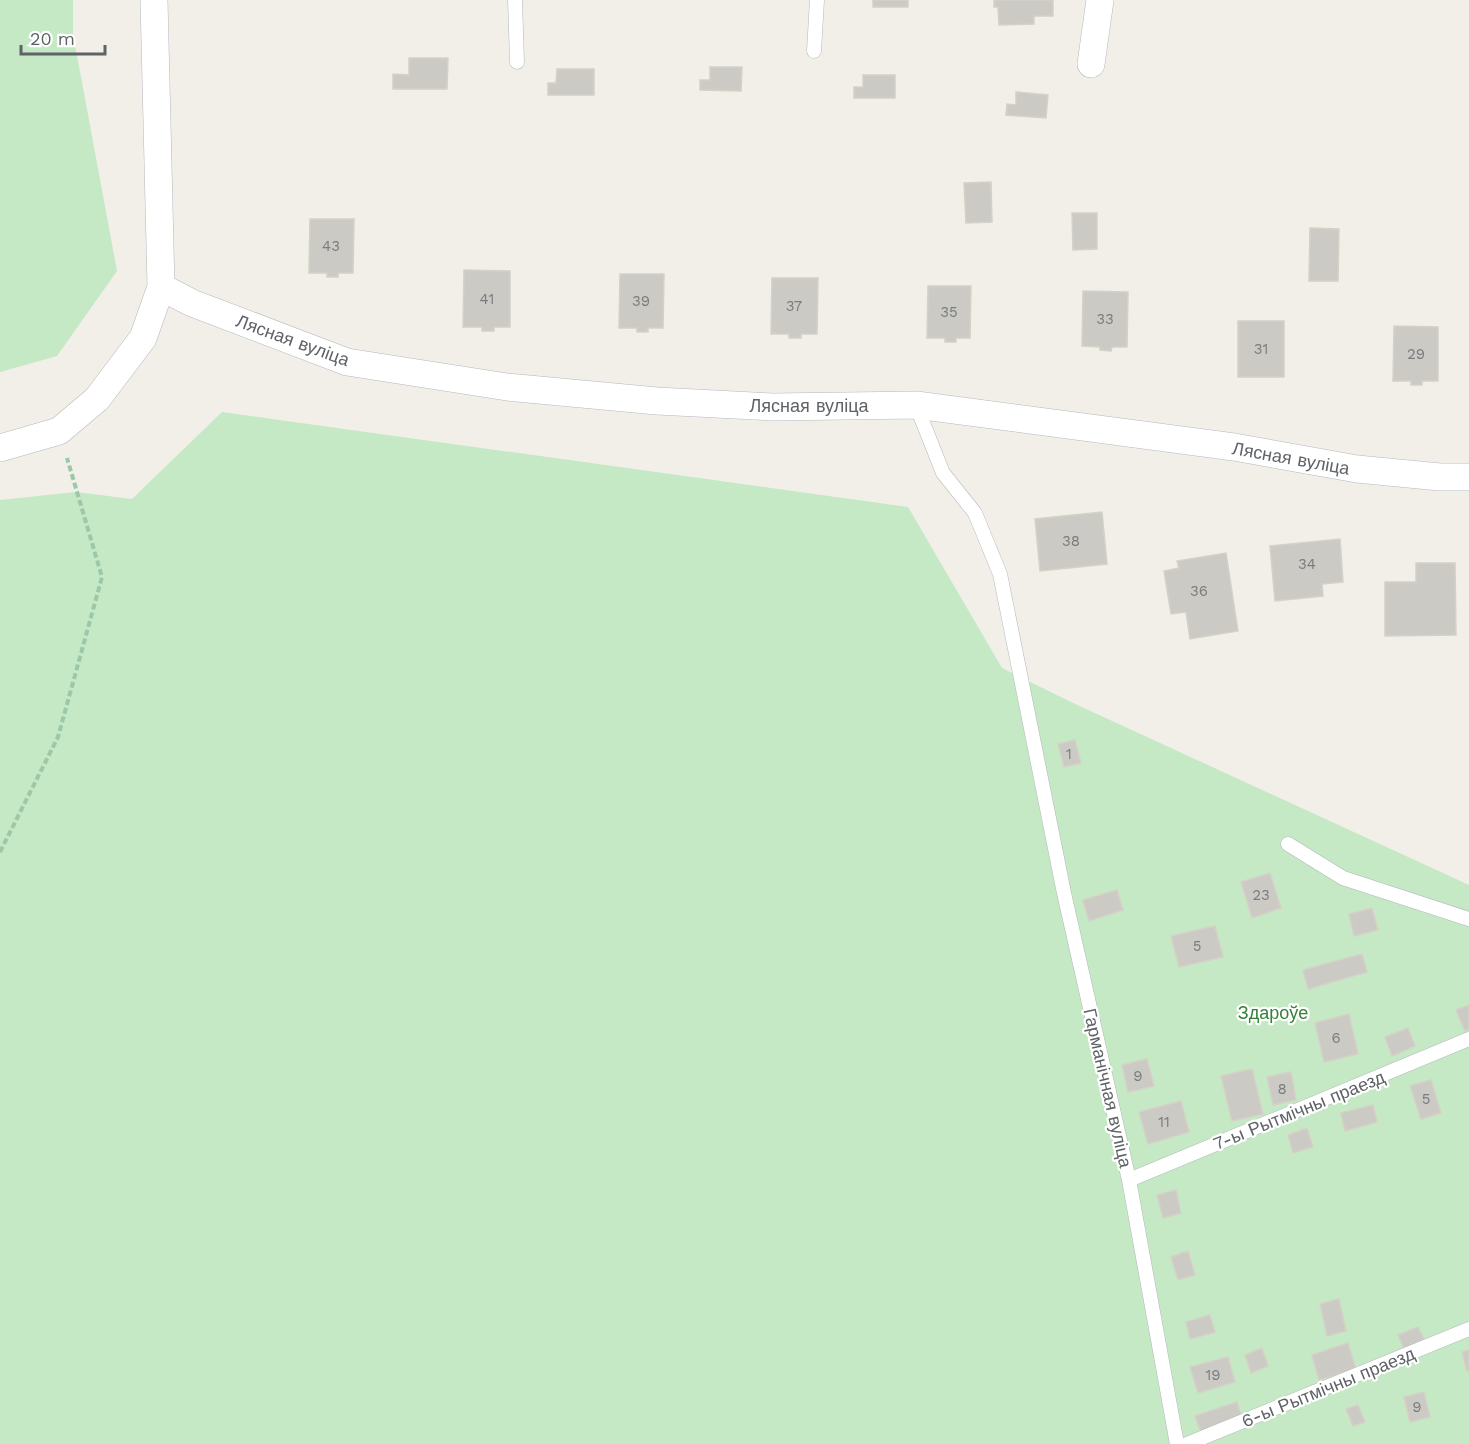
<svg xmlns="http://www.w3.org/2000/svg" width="1469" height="1444" font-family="'Work Sans',sans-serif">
  <rect width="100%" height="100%" fill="#f1efe8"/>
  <path fill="#c5e8c5" d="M0,0H73V34L117,271L57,356L0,372Z
    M222,412L908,507L1002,668L1073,703L1469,885V1444H0V500L76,492L132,499Z"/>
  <path fill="#cccac5" stroke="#d6d1c6" stroke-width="1.5" d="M873,0H908V7H873Z
    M994,0H1053V16H1034V24L999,25L998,7H994Z
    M409,58H448L447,89H393V74L409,75Z
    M710,67H742L741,91L700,90V80H710Z
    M557,69H594V95H548V83H556Z
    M863,75H895V98H854V87H863Z
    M1016,92L1048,95L1046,118L1006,115L1007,104L1016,105Z
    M991,182L992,222L966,223L964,183Z
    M1072,213H1097V249L1073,250Z
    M310,219H354L353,273H338V277H327V273H309Z
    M1310,228L1339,229L1338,281H1309Z
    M464,270L510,271V327H494V331H482V327H463Z
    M620,274H664L663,328H648V332H637V328H619Z
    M772,278H818L817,334H801V338H789V334H771Z
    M928,286H971L970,338H956V342H945V338H927Z
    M1083,291L1128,292L1127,347H1112L1111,351L1100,350V347L1082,346Z
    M1238,321H1284V377H1238Z
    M1394,326L1438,327V381H1422V385H1411V381H1393Z
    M1102,512L1107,564L1040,571L1035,519Z
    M1340,539L1343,582L1322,584L1323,596L1275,601L1270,546Z
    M1226,553L1238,631L1190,639L1186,612L1171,614L1164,571L1179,568L1177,561Z
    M1416,563H1455L1456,635L1385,636V582H1416Z
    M1075,740L1081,763L1064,767L1058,744Z
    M1270,873L1281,908L1252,918L1241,882Z
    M1117,890L1123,910L1089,921L1083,900Z
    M1372,908L1378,930L1354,936L1349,914Z
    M1215,926L1223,957L1179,967L1171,936Z
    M1362,954L1367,972L1308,989L1303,970Z
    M1469,1005V1029L1465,1031L1456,1010Z
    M1349,1014L1358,1054L1324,1062L1315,1023Z
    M1408,1028L1415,1046L1392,1056L1385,1037Z
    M1147,1059L1154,1086L1128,1092L1122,1065Z
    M1252,1069L1263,1114L1232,1121L1221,1076Z
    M1291,1072L1296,1100L1273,1105L1267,1077Z
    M1431,1080L1441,1113L1421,1119L1410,1086Z
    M1181,1101L1189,1132L1148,1144L1139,1112Z
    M1373,1105L1377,1122L1345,1131L1341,1113Z
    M1307,1128L1313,1147L1293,1153L1288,1135Z
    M1176,1190L1181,1213L1163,1218L1157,1195Z
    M1188,1251L1195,1275L1178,1280L1171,1257Z
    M1339,1299L1346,1331L1327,1336L1320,1304Z
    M1210,1315L1215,1332L1190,1339L1186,1322Z
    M1418,1327L1425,1341L1404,1349L1398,1335Z
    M1348,1343L1356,1369L1319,1380L1312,1355Z
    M1262,1348L1268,1366L1251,1373L1245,1355Z
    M1469,1350V1371H1467L1462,1352Z
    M1228,1357L1235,1382L1198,1393L1190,1367Z
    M1424,1392L1430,1417L1410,1422L1404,1397Z
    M1237,1402L1242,1418L1201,1432L1195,1416Z
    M1358,1405L1365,1422L1353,1426L1346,1409Z"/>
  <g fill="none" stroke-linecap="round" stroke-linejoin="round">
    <defs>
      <path id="lane" d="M515,0L517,62
        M814,51L817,0
        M916,405L943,473L975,513L1000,574L1064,893L1129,1180L1177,1444
        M1288,844L1343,878L1469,919
        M1129,1180L1469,1039
        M1187,1444L1469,1329"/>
      <path id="street" d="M1091,64L1100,0
        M161,287L192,303L347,362L507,387L657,401L773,407L916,405L1234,447L1357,469L1440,477H1469
        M0,448L59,431L97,399L143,338L161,287L154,0"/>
    </defs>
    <use href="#lane" stroke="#b5b8bc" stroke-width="15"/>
    <use href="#street" stroke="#b5b8bc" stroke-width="28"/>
    <path stroke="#9cc7a9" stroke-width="4" stroke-dasharray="6 3" stroke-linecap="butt" d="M0,852L58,737L102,577L67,458"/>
    <use href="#lane" stroke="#fff" stroke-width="14"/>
    <use href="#street" stroke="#fff" stroke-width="27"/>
  </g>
  <g text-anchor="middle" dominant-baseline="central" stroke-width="4.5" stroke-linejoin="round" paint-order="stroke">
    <g font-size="15" fill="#7a7d7f">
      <text x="331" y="246">43</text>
      <text x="487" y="299">41</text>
      <text x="641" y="301">39</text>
      <text x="794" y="306">37</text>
      <text x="949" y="312">35</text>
      <text x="1105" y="319">33</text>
      <text x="1261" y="349">31</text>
      <text x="1416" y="354">29</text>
      <text x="1071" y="541">38</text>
      <text x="1307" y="564">34</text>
      <text x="1199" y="591">36</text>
      <text x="1069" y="754">1</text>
      <text x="1261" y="895">23</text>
      <text x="1197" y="946">5</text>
      <text x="1336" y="1038">6</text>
      <text x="1138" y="1076">9</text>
      <text x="1282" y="1089">8</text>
      <text x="1426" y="1099">5</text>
      <text x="1164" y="1122">11</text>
      <text x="1213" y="1375">19</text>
      <text x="1417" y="1407">9</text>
    </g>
    <g font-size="18" fill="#5f6368" stroke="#fff">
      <text transform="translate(293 340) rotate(20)">Лясная вуліца</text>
      <text x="809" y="405">Лясная вуліца</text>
      <text transform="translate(1291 458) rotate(10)">Лясная вуліца</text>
      <text transform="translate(1108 1088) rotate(77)">Гарманічная вуліца</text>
      <text transform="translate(1299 1110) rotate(-22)">7-ы Рытмічны праезд</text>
      <text transform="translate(1328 1387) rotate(-22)">6-ы Рытмічны праезд</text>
    </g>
    <g font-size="18" fill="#348238" stroke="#fff">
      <text x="1273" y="1012">Здароўе</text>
    </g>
  </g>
  <path d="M21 45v9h84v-9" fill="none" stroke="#5f6368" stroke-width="3"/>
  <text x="30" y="45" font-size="18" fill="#5f6368" stroke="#ffffff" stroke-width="4.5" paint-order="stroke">20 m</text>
</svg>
